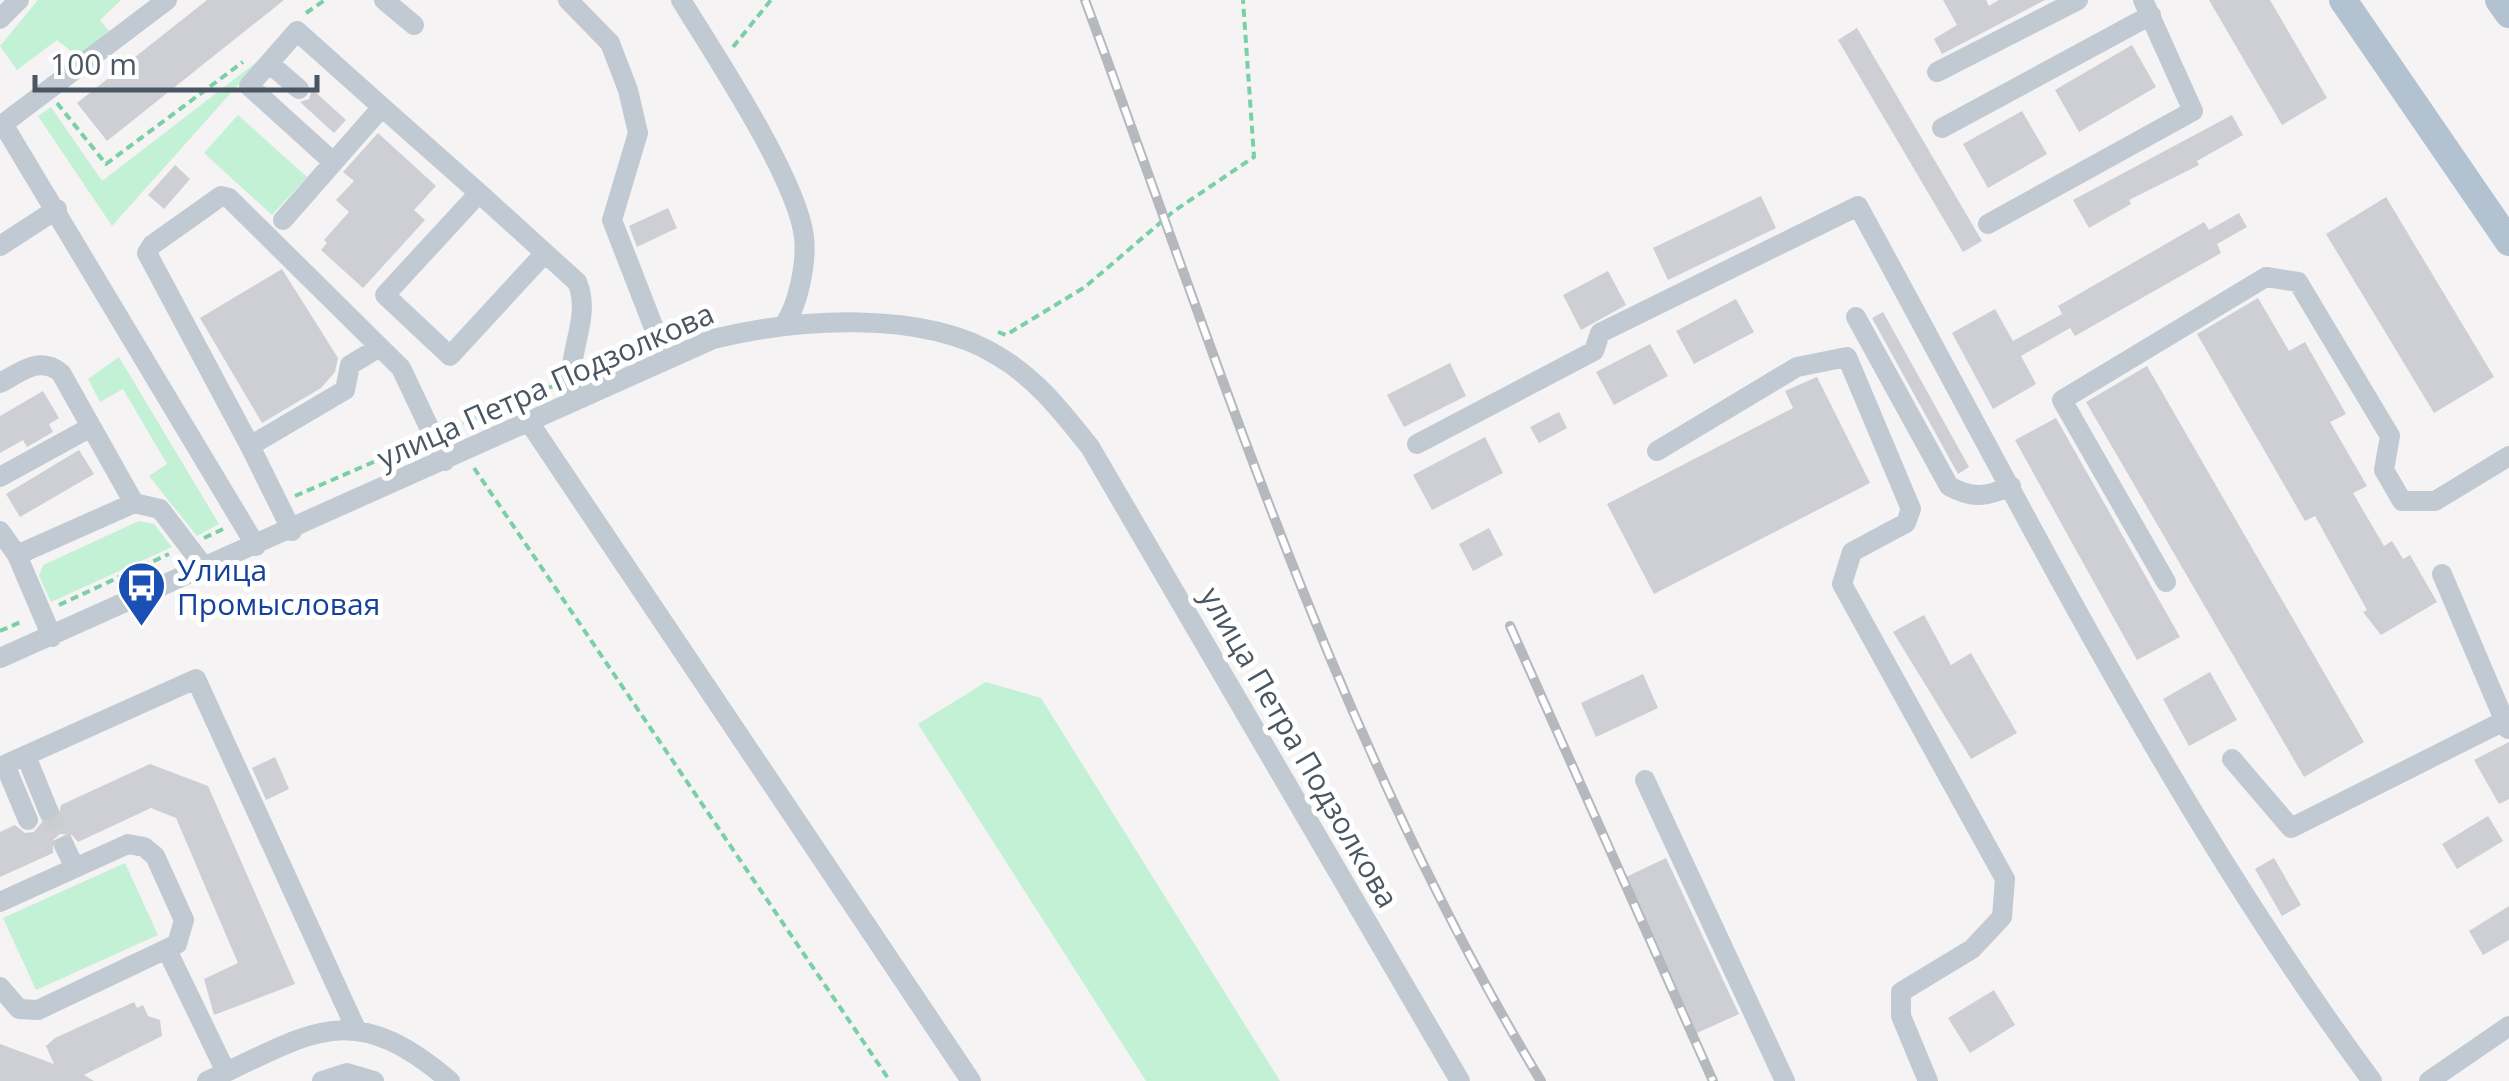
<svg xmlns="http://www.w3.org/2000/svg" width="2509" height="1081" font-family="'Open Sans',sans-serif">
  <rect width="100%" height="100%" fill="#f5f3f3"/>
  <path fill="#c3f1d5" d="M38,0H121L100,20L110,32L84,52L71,51L57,40L17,70L0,46Z
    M263,57L112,226L38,116L51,107L102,181Z
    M238,115L307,177L272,215L204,153Z
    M119,357L219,524L197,536L149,476L167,464L123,389L100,402L88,379Z
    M139,521L154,524L172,547L51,602L39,576L43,565Z
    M986,682L1041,698L1280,1081H1146L918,724Z
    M125,863L158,935L36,990L3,918Z"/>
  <path fill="#cdcfd5" d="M207,0H284L107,141L77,103Z
    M1943,0H1986L1989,6L1999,0H2045L1942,54L1934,39L1957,25Z
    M2209,0H2270L2327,98L2282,125Z
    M1857,28L1982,241L1963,252L1838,40Z
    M2132,45L2156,87L2079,132L2055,90Z
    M312,89L346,120L334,133L300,102L309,99Z
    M2022,111L2047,154L1988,188L1963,144Z
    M2232,115L2243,135L2197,161L2199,165L2129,200L2131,204L2089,228L2073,200Z
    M378,133L436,186L414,210L425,220L363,288L321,250L327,243L324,240L349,212L336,200L354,181L343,172Z
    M175,165L190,179L164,209L148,195Z
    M1761,196L1776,228L1668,280L1653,248Z
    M2386,197L2494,377L2434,413L2326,234Z
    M668,208L677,228L637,247L629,226Z
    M2239,213L2247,227L2217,244L2221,253L2075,336L2070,328L2021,356L2036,384L1993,409L1952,333L1995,309L2013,341L2062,314L2058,306L2204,222L2209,230Z
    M282,269L338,358L335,372L321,388L262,423L200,318Z
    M1608,271L1626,305L1581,330L1563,295Z
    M2258,298L2289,351L2305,342L2346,414L2330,422L2367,486L2353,493L2384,546L2392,541L2403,559L2410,555L2437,602L2381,635L2363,612L2367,610L2315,516L2305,521L2197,334Z
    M1736,299L1754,332L1694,364L1676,331Z
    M1883,312L1969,467L1958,474L1872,318Z
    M1650,344L1668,376L1614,405L1596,372Z
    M1450,363L1466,396L1404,427L1387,395Z
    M2147,366L2364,742L2304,777L2086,402Z
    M1817,377L1870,483L1654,594L1607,504L1793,408L1785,391Z
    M43,391L59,418L49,424L53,432L27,447L23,440L0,453V416Z
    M1559,412L1567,428L1539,443L1530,427Z
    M2056,418L2180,637L2137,660L2015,440Z
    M1485,437L1503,473L1432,510L1413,475Z
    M79,450L94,474L20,517L6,494Z
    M1489,528L1503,555L1473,571L1459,544Z
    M1924,615L1951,665L1971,653L2017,733L1971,759L1893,632Z
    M2210,672L2237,720L2189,746L2163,699Z
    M1643,674L1658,708L1596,737L1581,703Z
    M2509,742V799L2499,804L2474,760Z
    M275,757L289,789L266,800L252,768Z
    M150,764L208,786L295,984L214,1015L204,979L238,963L176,818L151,808L78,842L72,835L60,834L53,840V853L0,877V832L15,825L25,833L34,832L42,822L58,819L61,805Z
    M2488,816L2503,841L2457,869L2442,844Z
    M1666,858L1739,1014L1697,1033L1626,877Z
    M2274,858L2301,905L2282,916L2255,869Z
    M2509,906V940L2483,955L2469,931Z
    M1994,990L2015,1025L1970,1053L1948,1018Z
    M134,1002L137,1008L143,1005L148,1016L160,1020L162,1036L84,1075L94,1081H0V1044L54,1064L46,1046L55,1038Z"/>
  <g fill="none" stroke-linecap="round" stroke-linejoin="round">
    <path stroke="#caccce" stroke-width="20" stroke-dasharray="20 10" stroke-linecap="butt" d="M48,810L65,847"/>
    <path stroke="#7ad0a6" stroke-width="4" stroke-dasharray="8 5" stroke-linecap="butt" d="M306,13L325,0
      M733,47L771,0
      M57,103L106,164L243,62
      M998,332L1006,335L1085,287L1174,211L1254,157L1243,0
      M451,428L553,386
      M474,468L890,1081
      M295,496L415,444
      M204,538L223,529
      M59,605L169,554
      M0,631L23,621"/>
    <path stroke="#c1cad2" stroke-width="20" d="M167,0L3,124L256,546
      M384,0L414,25
      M568,0L610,43L628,90L638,133L612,220L666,359
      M681,0C714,54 797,178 804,237C807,262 798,306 784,325
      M0,19L19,0
      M269,63L299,89
      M1937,72L2078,0
      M1942,128L2151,15
      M333,162L249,86L297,31L382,107
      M479,193L577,282C594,321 560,360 575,401
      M283,220L382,107L479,193L385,295L450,356L545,253
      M1988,224L2193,111L2143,0
      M0,246L57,209
      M1856,317L1949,486C1972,499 1987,497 2011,486
      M0,383C21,372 40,355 61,373L134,503L17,555
      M529,422L971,1081
      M1417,444L1594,351L1600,333L1858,206C2020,502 2171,809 2372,1081
      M250,446L147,253L152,245L221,196L229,198L401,368L445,461
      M1657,451L1797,367L1847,357L1911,509L1906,523L1852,552L1842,584L2005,879L2002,917L1972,949L1901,992V1016L1928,1081
      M0,477L91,427
      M134,503L160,509L205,568
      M0,531L17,555L52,637
      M292,531L250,446L345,390L350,365L378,348
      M2442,574L2508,729
      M2166,582L2062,400L2266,277L2298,282L2390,436L2384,470L2402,501H2435L2509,456
      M0,658L713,339C795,319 923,309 998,356C1037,379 1062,412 1090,447L1460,1081
      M26,756L48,810
      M2232,759L2291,828L2504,721
      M5,765L28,820
      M0,767L196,679L356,1029
      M1645,780L1785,1081
      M65,847L75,868
      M0,902L128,844L144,847L155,856L184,920L177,944L38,1010L19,1009L0,987
      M167,950L226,1072
      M207,1081C312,1033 350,996 450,1081
      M322,1081L347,1073L374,1081
      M2429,1081L2509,1026"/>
    <path stroke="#b3c2d1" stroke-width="28" d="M2343,0L2509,242
      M2499,0L2509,14"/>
    <defs>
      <path id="rail" d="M1085,0C1221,367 1337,745 1541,1081
        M1510,626L1713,1081"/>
    </defs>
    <use href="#rail" stroke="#b5b8bd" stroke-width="10"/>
    <use href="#rail" stroke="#fff" stroke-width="6" stroke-dasharray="19" stroke-linecap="butt"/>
  </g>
  <defs>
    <symbol id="bus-pin" viewBox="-11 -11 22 30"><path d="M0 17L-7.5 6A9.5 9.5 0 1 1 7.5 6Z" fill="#1a4fb4" stroke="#fff"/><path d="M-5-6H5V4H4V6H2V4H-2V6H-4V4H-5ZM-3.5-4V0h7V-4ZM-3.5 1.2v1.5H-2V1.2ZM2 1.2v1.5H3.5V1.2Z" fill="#fff"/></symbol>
  </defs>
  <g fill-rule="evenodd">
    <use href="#bus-pin" x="114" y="558" width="55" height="75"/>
  </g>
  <g text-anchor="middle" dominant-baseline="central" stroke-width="10" stroke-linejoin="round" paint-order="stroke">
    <g font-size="30" fill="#4a5661" stroke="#fff">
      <text transform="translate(545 385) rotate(-24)">улица Петра Подзолкова</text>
      <text transform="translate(1300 747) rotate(60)">улица Петра Подзолкова</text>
    </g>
    <g font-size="30" fill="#164399" stroke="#fff" text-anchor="start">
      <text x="177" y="569">Улица<tspan x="177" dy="34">Промысловая</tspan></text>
    </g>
  </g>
  <path d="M35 75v15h282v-15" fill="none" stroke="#4a5661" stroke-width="5"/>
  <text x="50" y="75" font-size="30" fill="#4a5661" stroke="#ffffff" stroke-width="8" paint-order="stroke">100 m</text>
</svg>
